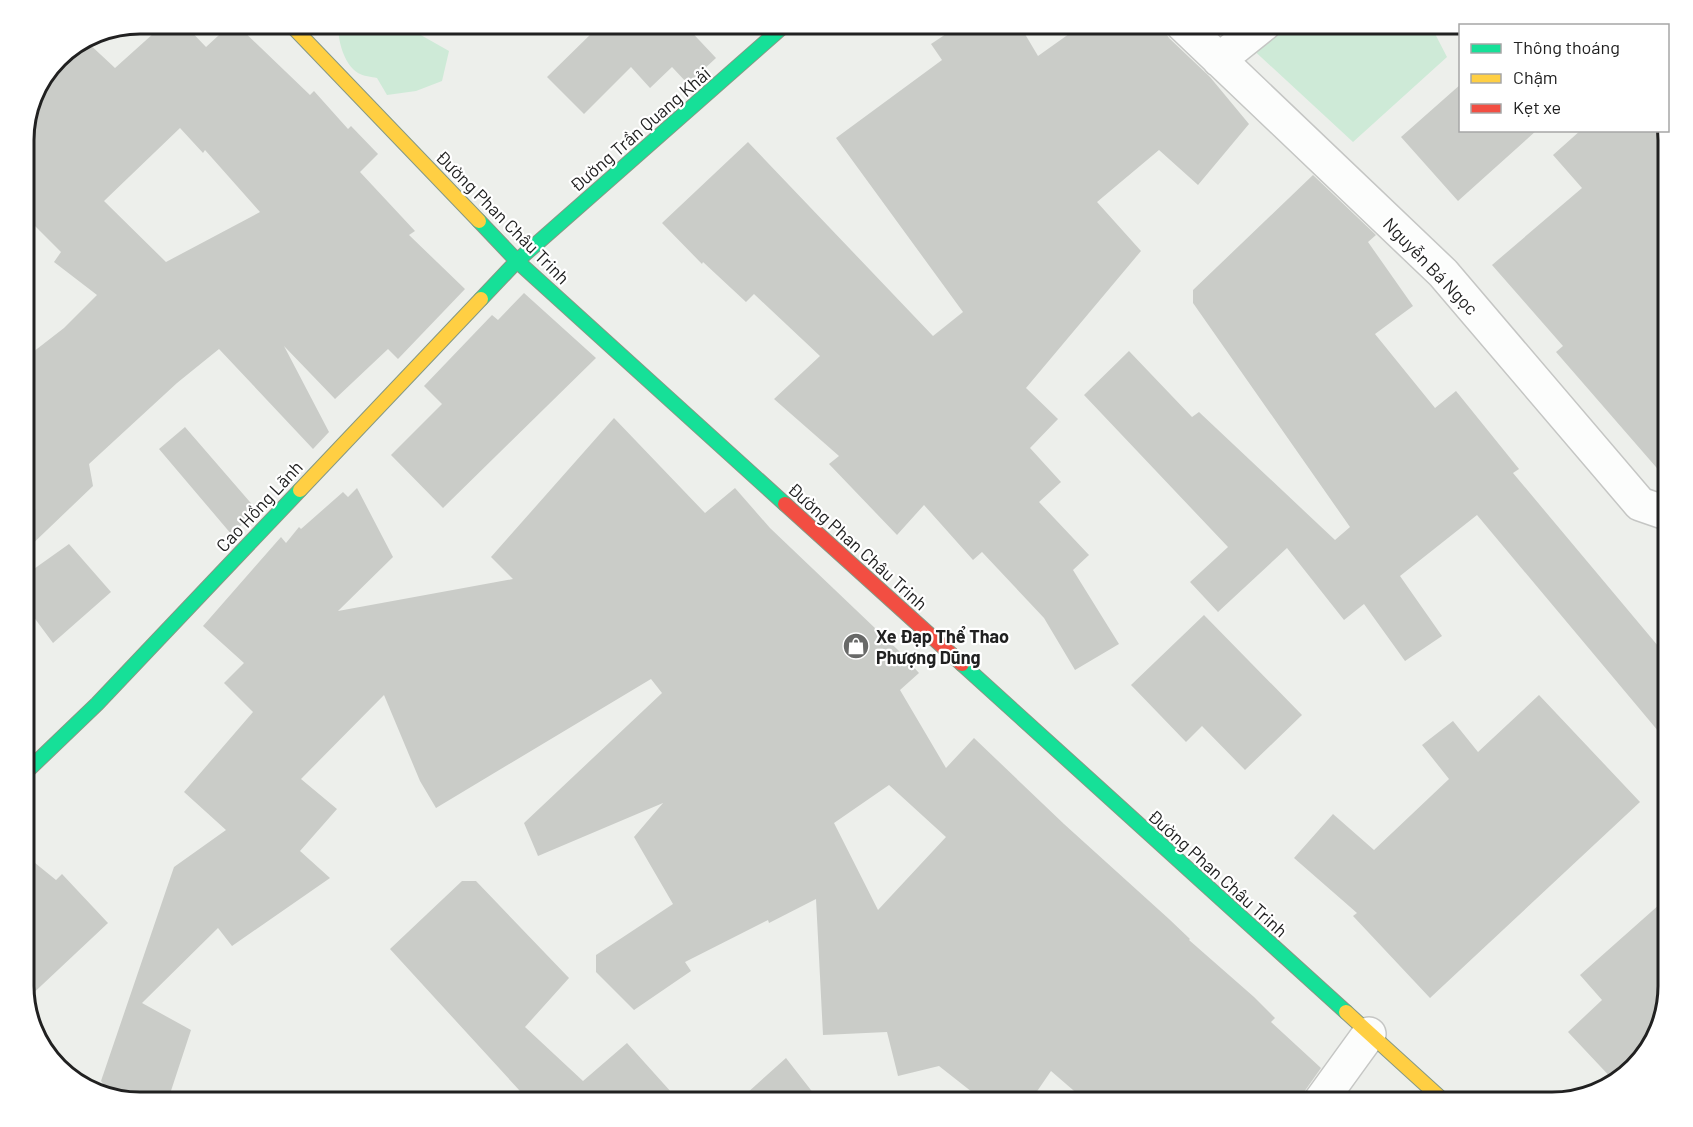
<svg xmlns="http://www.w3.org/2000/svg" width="1693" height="1127" font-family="Barlow,sans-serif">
  <rect width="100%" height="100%" fill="#edefeb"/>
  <path fill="#ceead7" d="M338,24H421L419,34L449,51L442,81L416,91L387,95L377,78C372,77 363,76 358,73C343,63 338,40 338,24Z
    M1248,24H1430L1447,57L1353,142L1235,33Z"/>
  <path fill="#caccc8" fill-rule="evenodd" d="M164,24H184L206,47L231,24H236L310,95L314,91L348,129L351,126L378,154L360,172L415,231L409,235L465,289L398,359L388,349L335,399L284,346L329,432L313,449L219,349L177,383L89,464L93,486L24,552V359L64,328L97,295L54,262L61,252L24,215V133L33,95L40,85L85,40L115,68ZM180,128L203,153L205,150L260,212L166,262L104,201Z
    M592,24H684L716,58L688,84L672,67L650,88L631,67L584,114L547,77L596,29Z
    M961,24H1019L1038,56L1083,24H1164V30L1169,38L1210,77L1249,124L1198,185L1159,150L1097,202L1141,251L1026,388L1058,419L1030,448L1061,482L1039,502L1089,555L1073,570L1119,644L1075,670L1044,618L982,552L973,560L924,505L897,535L829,464L839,456L774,399L820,356L754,294L746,302L703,262L702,264L662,223L748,142L933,336L963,312L836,138L942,60L931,44Z
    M1461,84V130H1537L1458,201L1401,137Z
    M1581,130H1667L1669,140V482L1556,352L1563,346L1492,265L1582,188L1553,155Z
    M1313,175L1376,235L1368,242L1413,306L1375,334L1435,408L1456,391L1519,469L1513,473L1669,659V744L1477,515L1400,576L1442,636L1405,661L1364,604L1344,620L1287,548L1218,612L1190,582L1228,547L1084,395L1129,351L1192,417L1199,412L1335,540L1350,527L1193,303V290Z
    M524,293L596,358L443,508L391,455L442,404L424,386L492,315L498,320Z
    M614,418L705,513L735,488L770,528L898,650L919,673L900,690L946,768L974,738L1064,824L1169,919L1190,939L1189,940L1254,997L1275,1018L1271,1022L1321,1068L1304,1092L1301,1103H1088L1051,1071L1029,1103H986L939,1066L898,1076L887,1032L823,1035L816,899L769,923L768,920L685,962L691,971L634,1010L596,972V955L673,904L634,837L663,803L538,856L524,823L662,693L651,679L436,808L420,781L384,695L301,779L337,809L300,851L330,878L232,946L218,928L142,1003L191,1030L167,1103H140L113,1095L101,1081L174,867L226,830L184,792L253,712L224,683L244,663L203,626L281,537L286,543L299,527L301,529L343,492L348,497L357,488L393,557L338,611L513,579L491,557ZM889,785L946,837L878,910L834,823Z
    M185,427L256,509L232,535L159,449Z
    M69,544L111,592L53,643L24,604V576Z
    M1204,615L1302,715L1245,770L1202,726L1186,742L1131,685Z
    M1539,695L1640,802L1430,998L1353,916L1357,913L1294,858L1333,814L1374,850L1449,779L1422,745L1453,721L1478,752Z
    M24,854L56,880L62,874L108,923L26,1000L24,994Z
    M462,881H476L569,978L525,1027L583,1081L627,1043L681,1103H531L390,949Z
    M1669,896V987L1649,1052L1615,1082L1568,1032L1602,1000L1580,975Z
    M786,1058L821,1103H736Z"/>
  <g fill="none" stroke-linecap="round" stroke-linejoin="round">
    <defs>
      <path id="street" d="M1182,24L1443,273L1640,504L1669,514
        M1219,60L1264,24
        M1319,1103L1369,1034"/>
      <path id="fast" d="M479,221L517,261L785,504
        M481,299L517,261L786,24
        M962,664L1346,1012
        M24,774L97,704L300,490"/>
      <path id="slow" d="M290,24L479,221
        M300,490L481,299
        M1346,1012L1446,1103"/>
      <path id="jam" d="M785,504L962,664"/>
    </defs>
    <use href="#street" stroke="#c5c6c4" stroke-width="36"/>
    <use href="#fast" stroke="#859884" stroke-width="16"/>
    <use href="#slow" stroke="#859884" stroke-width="16"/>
    <use href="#jam" stroke="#859884" stroke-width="16"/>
    <use href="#street" stroke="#fcfdfc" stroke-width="33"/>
    <use href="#fast" stroke="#16e098" stroke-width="14"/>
    <use href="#slow" stroke="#ffcf43" stroke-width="14"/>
    <use href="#jam" stroke="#f24e42" stroke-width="14"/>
  </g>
  <defs>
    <symbol id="shop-disc" viewBox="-11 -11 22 22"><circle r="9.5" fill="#686968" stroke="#fff"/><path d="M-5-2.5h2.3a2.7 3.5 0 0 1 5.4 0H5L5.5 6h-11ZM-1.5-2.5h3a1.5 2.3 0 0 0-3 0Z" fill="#fff"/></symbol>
  </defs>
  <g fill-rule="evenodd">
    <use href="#shop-disc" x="841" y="631" width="30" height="30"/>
  </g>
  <g text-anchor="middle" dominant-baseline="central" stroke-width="4.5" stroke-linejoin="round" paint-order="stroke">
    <g font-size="18" fill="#212121" stroke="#fff">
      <text transform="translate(640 129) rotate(-41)">Đường Trần Quang Khải</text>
      <text transform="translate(503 217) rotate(45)">Đường Phan Châu Trinh</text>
      <text transform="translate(1431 266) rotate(46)">Nguyễn Bá Ngọc</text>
      <text transform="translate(259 506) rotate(-47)">Cao Hồng Lãnh</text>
      <text transform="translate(858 546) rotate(42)">Đường Phan Châu Trinh</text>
      <text transform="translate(1218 873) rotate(42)">Đường Phan Châu Trinh</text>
    </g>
    <g font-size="18" font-weight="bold" fill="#212121" stroke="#fff" text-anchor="start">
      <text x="876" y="636">Xe Đạp Thể Thao<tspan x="876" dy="21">Phượng Dũng</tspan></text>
    </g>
  </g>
  <path d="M0 0H1693V1127H0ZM140 34H1552A106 106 0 0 1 1658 140V986A106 106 0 0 1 1552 1092H140A106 106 0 0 1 34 986V140A106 106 0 0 1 140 34Z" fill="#fff" fill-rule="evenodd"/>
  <path fill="none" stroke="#212121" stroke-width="3" d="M140 34H1552A106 106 0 0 1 1658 140V986A106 106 0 0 1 1552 1092H140A106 106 0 0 1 34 986V140A106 106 0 0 1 140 34Z"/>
  <rect x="1459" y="24" width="210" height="108" fill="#ffffff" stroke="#a6a6a6" stroke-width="1.5"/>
  <rect x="1471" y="44" width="30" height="9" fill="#16e098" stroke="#a6a6a6" stroke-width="1.5"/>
  <text x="1513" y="54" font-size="18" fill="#212121">Thông thoáng</text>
  <rect x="1471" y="74" width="30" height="9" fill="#ffcf43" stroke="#a6a6a6" stroke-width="1.5"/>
  <text x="1513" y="84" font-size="18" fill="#212121">Chậm</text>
  <rect x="1471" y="104" width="30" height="9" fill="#f24e42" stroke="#a6a6a6" stroke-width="1.5"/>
  <text x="1513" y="114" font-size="18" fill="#212121">Kẹt xe</text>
</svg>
